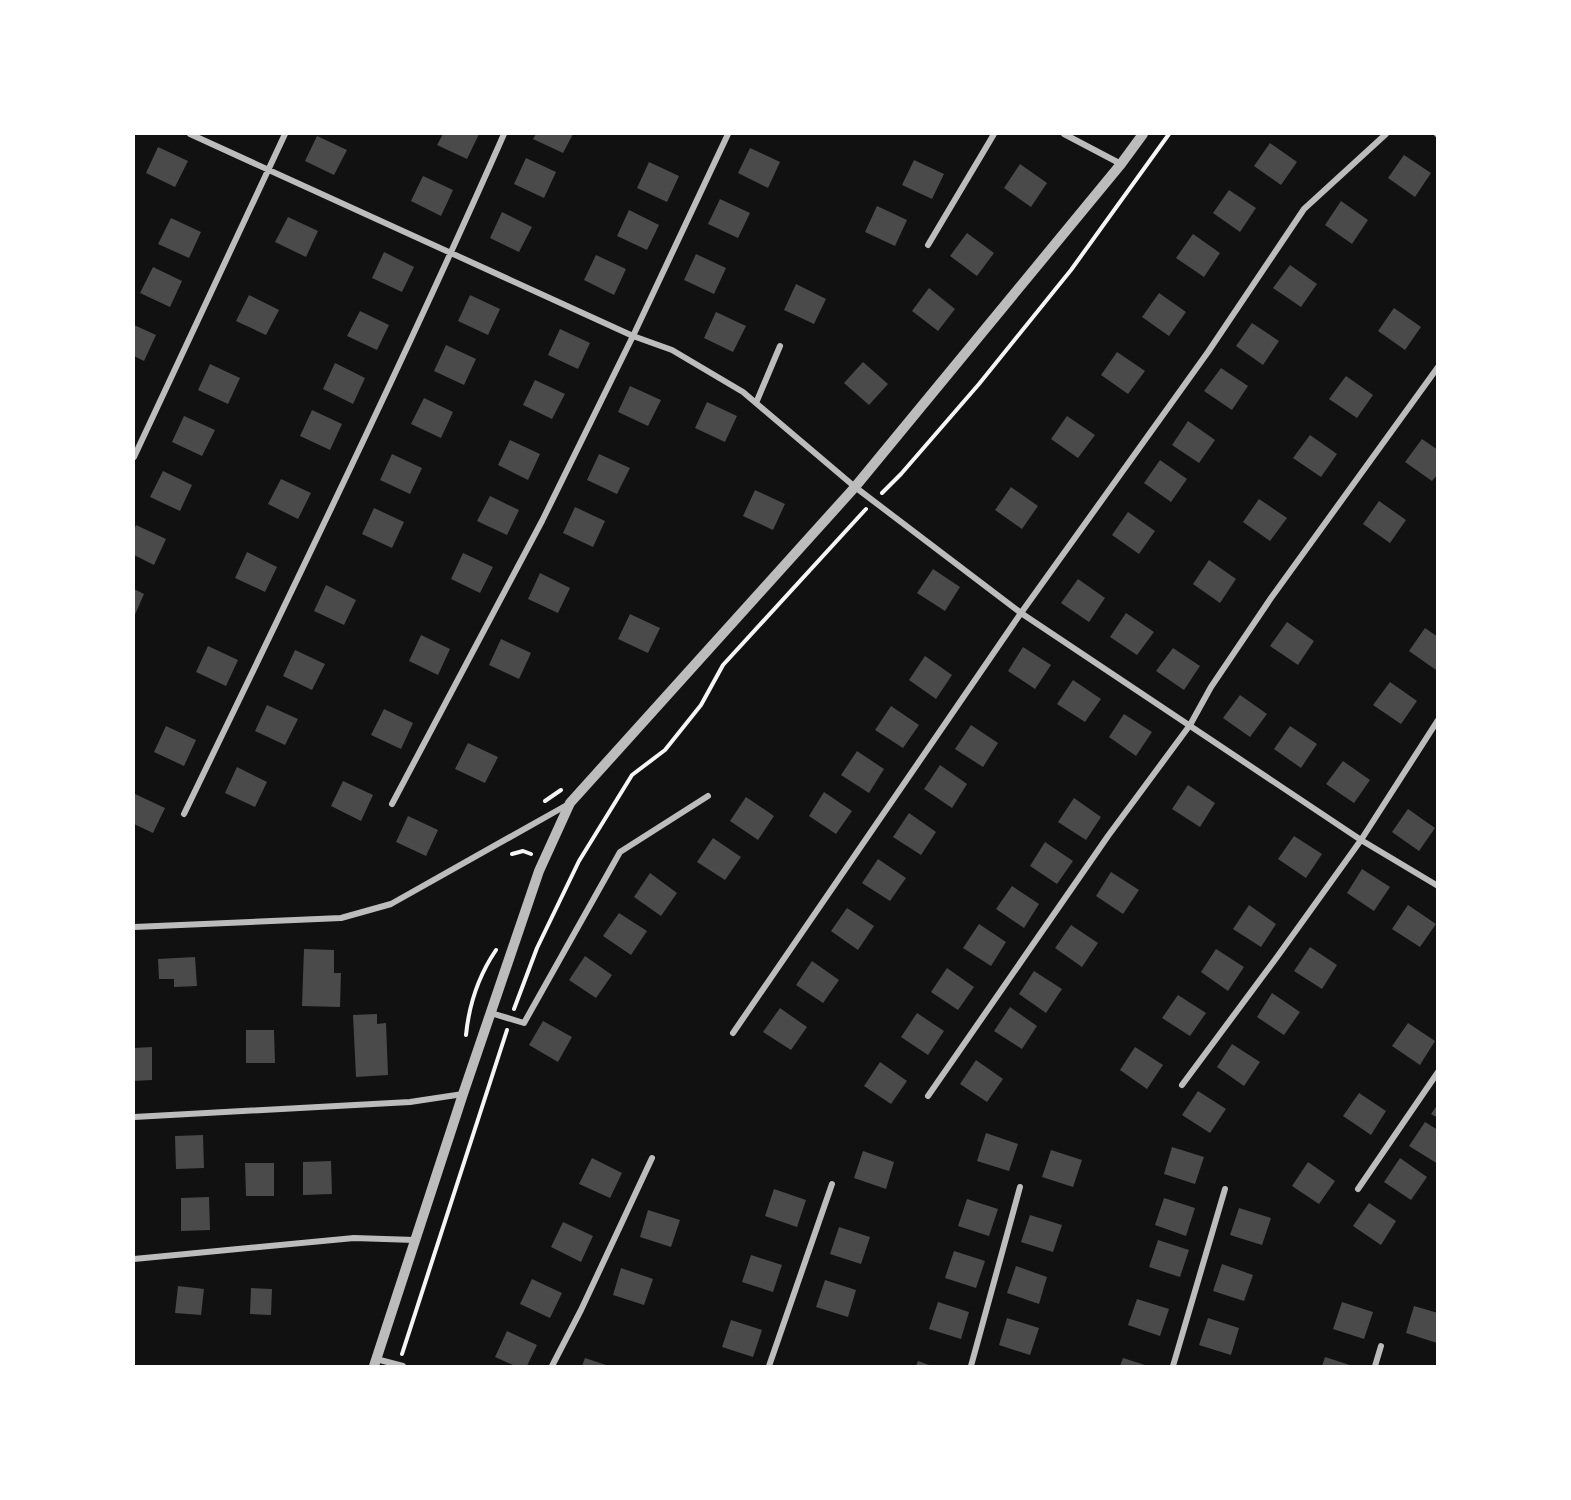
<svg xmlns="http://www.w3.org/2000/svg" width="1571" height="1500" font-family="Lato,sans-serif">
  <rect width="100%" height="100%" fill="#111"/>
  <path fill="#4a4a4a" d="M443,134H479L467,159L437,145Z
    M536,134H573L563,153L533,139Z
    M317,136L347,150L334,175L305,161Z
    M1270,143L1297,162L1281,185L1254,166Z
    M158,147L188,161L175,187L146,173Z
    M750,148L780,162L768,188L738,173Z
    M1404,155L1431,173L1415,197L1388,178Z
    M526,158L556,172L544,198L514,184Z
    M914,160L944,174L932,199L902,185Z
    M649,162L679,176L667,202L637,188Z
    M1020,164L1047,183L1031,207L1004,188Z
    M423,176L453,190L441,216L411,201Z
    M1229,190L1256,208L1240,232L1213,213Z
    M720,199L750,213L738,238L708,224Z
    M1341,201L1368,220L1352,244L1325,225Z
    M877,206L907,220L895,246L865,232Z
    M629,210L659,225L647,250L617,236Z
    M502,212L532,227L519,252L490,238Z
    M288,217L318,231L306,257L275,242Z
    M171,218L201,232L189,258L158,244Z
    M967,233L994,253L977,276L950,256Z
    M1193,234L1220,253L1204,277L1176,258Z
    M384,252L414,267L402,292L372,278Z
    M696,254L726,268L714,294L684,280Z
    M596,255L626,269L614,295L584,280Z
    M1290,265L1317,284L1301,307L1273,288Z
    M153,267L182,281L170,307L140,293Z
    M796,284L826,299L814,324L784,310Z
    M929,288L955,309L938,331L912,311Z
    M1159,293L1186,312L1169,336L1142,317Z
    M249,295L279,310L266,335L236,321Z
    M470,295L500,309L488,335L458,321Z
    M1394,308L1421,327L1405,350L1378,331Z
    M360,311L389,325L377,350L347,336Z
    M716,312L746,326L733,352L704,338Z
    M1252,323L1279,341L1263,365L1236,346Z
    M134,325L156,335L144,361L134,356Z
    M560,329L590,343L578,369L548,355Z
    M446,345L476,359L464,385L434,371Z
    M1117,352L1145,371L1128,394L1101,375Z
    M863,362L888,384L869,405L844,383Z
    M335,363L365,378L353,404L323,389Z
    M210,364L240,378L228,404L198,390Z
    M1221,368L1248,386L1232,410L1204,391Z
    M1346,376L1373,395L1357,418L1329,399Z
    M535,380L565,394L552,419L523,405Z
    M630,386L661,400L648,426L618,412Z
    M424,398L453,412L441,438L411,424Z
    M707,402L737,416L725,442L695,428Z
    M312,410L342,424L330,450L300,436Z
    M184,416L215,430L202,456L172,442Z
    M1067,416L1095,435L1078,458L1051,439Z
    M1188,421L1215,440L1199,463L1172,445Z
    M1310,435L1337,454L1321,477L1293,458Z
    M1422,439L1438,450V474L1432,481L1405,462Z
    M510,440L540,454L528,480L498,465Z
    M392,454L422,468L410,494L380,480Z
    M599,454L630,468L617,494L587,480Z
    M1160,460L1187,479L1171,502L1144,483Z
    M163,471L192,485L180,511L150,497Z
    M281,479L311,493L298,519L268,504Z
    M1011,487L1038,506L1022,529L995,510Z
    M755,490L785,504L773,530L743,516Z
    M490,496L519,510L507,535L477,521Z
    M1259,499L1287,518L1270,541L1243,522Z
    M1379,501L1406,520L1390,543L1363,524Z
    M575,507L605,521L593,547L563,533Z
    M374,508L404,522L392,548L362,534Z
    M1128,512L1155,531L1139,554L1112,535Z
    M136,525L166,539L154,565L134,555V530Z
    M247,552L277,567L265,592L235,578Z
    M463,553L493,567L480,593L451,579Z
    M1209,560L1236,579L1220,603L1193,584Z
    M933,569L960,587L945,611L917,593Z
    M540,573L570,588L558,613L528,599Z
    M1078,579L1105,598L1089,622L1061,603Z
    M326,585L356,600L344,625L314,611Z
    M134,589L144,594L134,617Z
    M1126,613L1154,632L1137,655L1110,637Z
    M630,614L660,628L648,653L618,639Z
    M1287,622L1314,641L1298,665L1270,646Z
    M1425,628L1438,637V668L1436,670L1409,651Z
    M421,635L450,649L438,675L409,661Z
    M501,639L531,653L519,679L489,665Z
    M208,646L238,660L226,686L196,672Z
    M1023,647L1051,665L1035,689L1008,671Z
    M1173,648L1200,666L1184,690L1156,671Z
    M295,650L325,664L312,690L283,676Z
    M925,656L952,675L936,699L909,680Z
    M1073,680L1101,699L1085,722L1057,704Z
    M1390,682L1417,701L1401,724L1373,705Z
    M1240,695L1267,714L1250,737L1223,718Z
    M267,705L298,719L285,745L255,731Z
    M891,706L919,725L903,748L875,730Z
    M384,709L413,723L401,749L371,735Z
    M1124,714L1152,732L1136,756L1109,737Z
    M971,725L998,743L983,767L955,749Z
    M166,726L196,740L184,766L154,752Z
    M1290,726L1317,744L1301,768L1274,749Z
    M468,743L498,757L485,783L455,769Z
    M857,751L884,769L869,793L841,775Z
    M1343,761L1370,780L1354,803L1326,784Z
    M940,765L967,784L952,808L924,789Z
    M237,767L267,782L255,807L225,793Z
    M343,781L373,795L361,821L331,806Z
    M1188,785L1215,803L1200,827L1172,809Z
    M824,792L852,811L836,834L809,816Z
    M135,794L165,808L153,833L134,824V797Z
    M746,797L774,816L758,840L730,821Z
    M1074,798L1101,817L1086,840L1058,822Z
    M1408,809L1435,828L1419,851L1392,832Z
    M909,813L936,832L921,855L893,837Z
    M408,816L438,830L426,856L396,842Z
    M1294,836L1322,854L1306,878L1278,859Z
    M713,838L741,857L725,880L697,862Z
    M1045,842L1073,861L1057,884L1030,866Z
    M878,859L906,878L890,901L862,883Z
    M1362,869L1390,887L1374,911L1347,893Z
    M1111,872L1139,890L1123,914L1096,896Z
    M650,873L677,893L661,916L634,897Z
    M1012,886L1039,904L1024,928L996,909Z
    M1249,905L1276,924L1261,947L1233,929Z
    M1408,905L1436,924L1420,947L1392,929Z
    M847,908L874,926L858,950L831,931Z
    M619,913L647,931L631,955L603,936Z
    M979,924L1006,942L991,966L963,948Z
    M1071,925L1098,943L1082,967L1055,948Z
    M1310,947L1337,965L1322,989L1294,971Z
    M304,949L334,950V973H341L340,1007L302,1006Z
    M1216,949L1244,967L1228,991L1201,972Z
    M585,956L612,975L596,998L569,980Z
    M195,957L197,986L174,987V979H159L158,959Z
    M812,961L839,980L823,1003L796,985Z
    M947,968L974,987L958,1010L931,992Z
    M1034,971L1062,989L1046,1013L1019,994Z
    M1272,993L1300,1012L1284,1035L1257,1017Z
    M1178,995L1206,1013L1190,1036L1162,1018Z
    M1010,1007L1037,1026L1022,1049L994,1031Z
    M780,1008L807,1027L791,1050L763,1032Z
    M917,1013L944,1031L928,1055L901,1037Z
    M377,1014V1024L386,1023L388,1075L356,1077L353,1015Z
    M543,1021L572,1037L558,1062L529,1045Z
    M1408,1023L1435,1041L1420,1065L1392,1046Z
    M246,1030H274L275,1063H246Z
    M1232,1044L1260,1062L1244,1086L1217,1067Z
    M152,1047V1080L134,1081V1048Z
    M1135,1047L1163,1065L1147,1089L1120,1070Z
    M976,1060L1003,1079L987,1102L960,1084Z
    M880,1062L907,1081L891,1104L864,1086Z
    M1198,1091L1226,1109L1210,1133L1182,1115Z
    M1359,1093L1386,1111L1371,1135L1343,1116Z
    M1438,1104V1118L1431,1114Z
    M1425,1122L1438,1130V1164L1409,1146Z
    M986,1133L1018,1144L1009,1171L977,1161Z
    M203,1135L204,1168L176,1169L175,1136Z
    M1172,1147L1204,1157L1195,1184L1164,1174Z
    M1051,1150L1082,1160L1073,1187L1042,1177Z
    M863,1151L894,1162L886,1189L854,1178Z
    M592,1158L622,1173L610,1198L579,1184Z
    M1400,1158L1427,1177L1411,1200L1384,1182Z
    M331,1161L332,1194L303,1195V1162Z
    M1308,1162L1335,1181L1319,1204L1292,1186Z
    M245,1163H274V1196H246Z
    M774,1189L806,1200L797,1227L765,1216Z
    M209,1197L210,1230L181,1231V1198Z
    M1164,1198L1195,1208L1186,1236L1155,1225Z
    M967,1199L998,1209L989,1236L958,1226Z
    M1369,1203L1396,1221L1381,1245L1353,1226Z
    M1239,1208L1271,1218L1262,1245L1230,1235Z
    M648,1210L680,1220L671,1247L640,1237Z
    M1030,1215L1062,1225L1053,1252L1021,1242Z
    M563,1222L593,1236L581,1262L551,1247Z
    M839,1227L870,1237L861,1264L830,1254Z
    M1158,1240L1189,1250L1180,1277L1149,1267Z
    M954,1251L985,1261L976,1288L945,1278Z
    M751,1255L782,1265L773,1292L742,1282Z
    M1222,1264L1253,1275L1244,1301L1213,1291Z
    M1016,1266L1047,1277L1039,1304L1007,1293Z
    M621,1268L653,1279L644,1305L613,1295Z
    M532,1279L562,1293L550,1318L520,1304Z
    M825,1280L856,1290L848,1317L816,1307Z
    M178,1286L204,1289L201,1315L175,1313Z
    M251,1288L272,1289L271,1315L250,1314Z
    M1137,1299L1169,1309L1160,1336L1128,1325Z
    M938,1302L969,1312L961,1339L929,1329Z
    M1342,1302L1373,1312L1364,1339L1333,1329Z
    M1414,1306L1438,1313L1437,1343L1406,1333Z
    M1007,1318L1039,1328L1030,1355L999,1345Z
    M1208,1318L1239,1328L1231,1355L1199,1345Z
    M731,1320L762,1330L753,1357L722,1347Z
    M507,1331L537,1345L527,1366H515L495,1357Z
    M1325,1357L1353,1366H1322Z
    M585,1358L609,1366H582Z
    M1123,1358L1148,1366H1120Z
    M918,1361L932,1366H916Z"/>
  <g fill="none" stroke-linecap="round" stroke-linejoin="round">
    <path stroke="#f5f5f5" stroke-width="4" d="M882,493L901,474L979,384L1071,270L1169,134
      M545,801L561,790
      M512,854L523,851L531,854
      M514,1009L537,948L579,861L632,775L665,750L701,705L723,665L866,509
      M466,1035C469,1005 479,975 496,950
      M402,1354L507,1030"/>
    <path stroke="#bcbcbc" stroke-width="6" d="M190,134L633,336L672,350L743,392L855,487L1021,613L1361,840L1438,886
      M1064,134L1121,164
      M1437,134H1438
      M928,245L994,134
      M756,403L780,346
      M134,457L285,134
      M392,804L542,521L633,336L728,134
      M184,814C293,588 403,363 504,134
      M134,927L341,918L391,904L567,805
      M491,1013L524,1023L620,852L708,796
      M733,1033L1021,613L1208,352L1304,209L1386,134
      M1182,1085L1277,957L1361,840L1438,720
      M928,1096L1108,836L1190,725L1211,687L1271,598L1438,367
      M134,1117L410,1102L463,1094
      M1358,1189L1438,1072
      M134,1259L354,1238L415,1240
      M376,1359L403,1366
      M552,1366L581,1310L652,1158
      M769,1366L832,1184
      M971,1366L1020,1187
      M1173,1366L1225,1189
      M1375,1366L1381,1346"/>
    <path stroke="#bcbcbc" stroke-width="10" d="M374,1366L463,1094L539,871L570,803L855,487L1121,164L1143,134"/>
  </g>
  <rect width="1571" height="1500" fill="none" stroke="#ffffff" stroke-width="270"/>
</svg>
